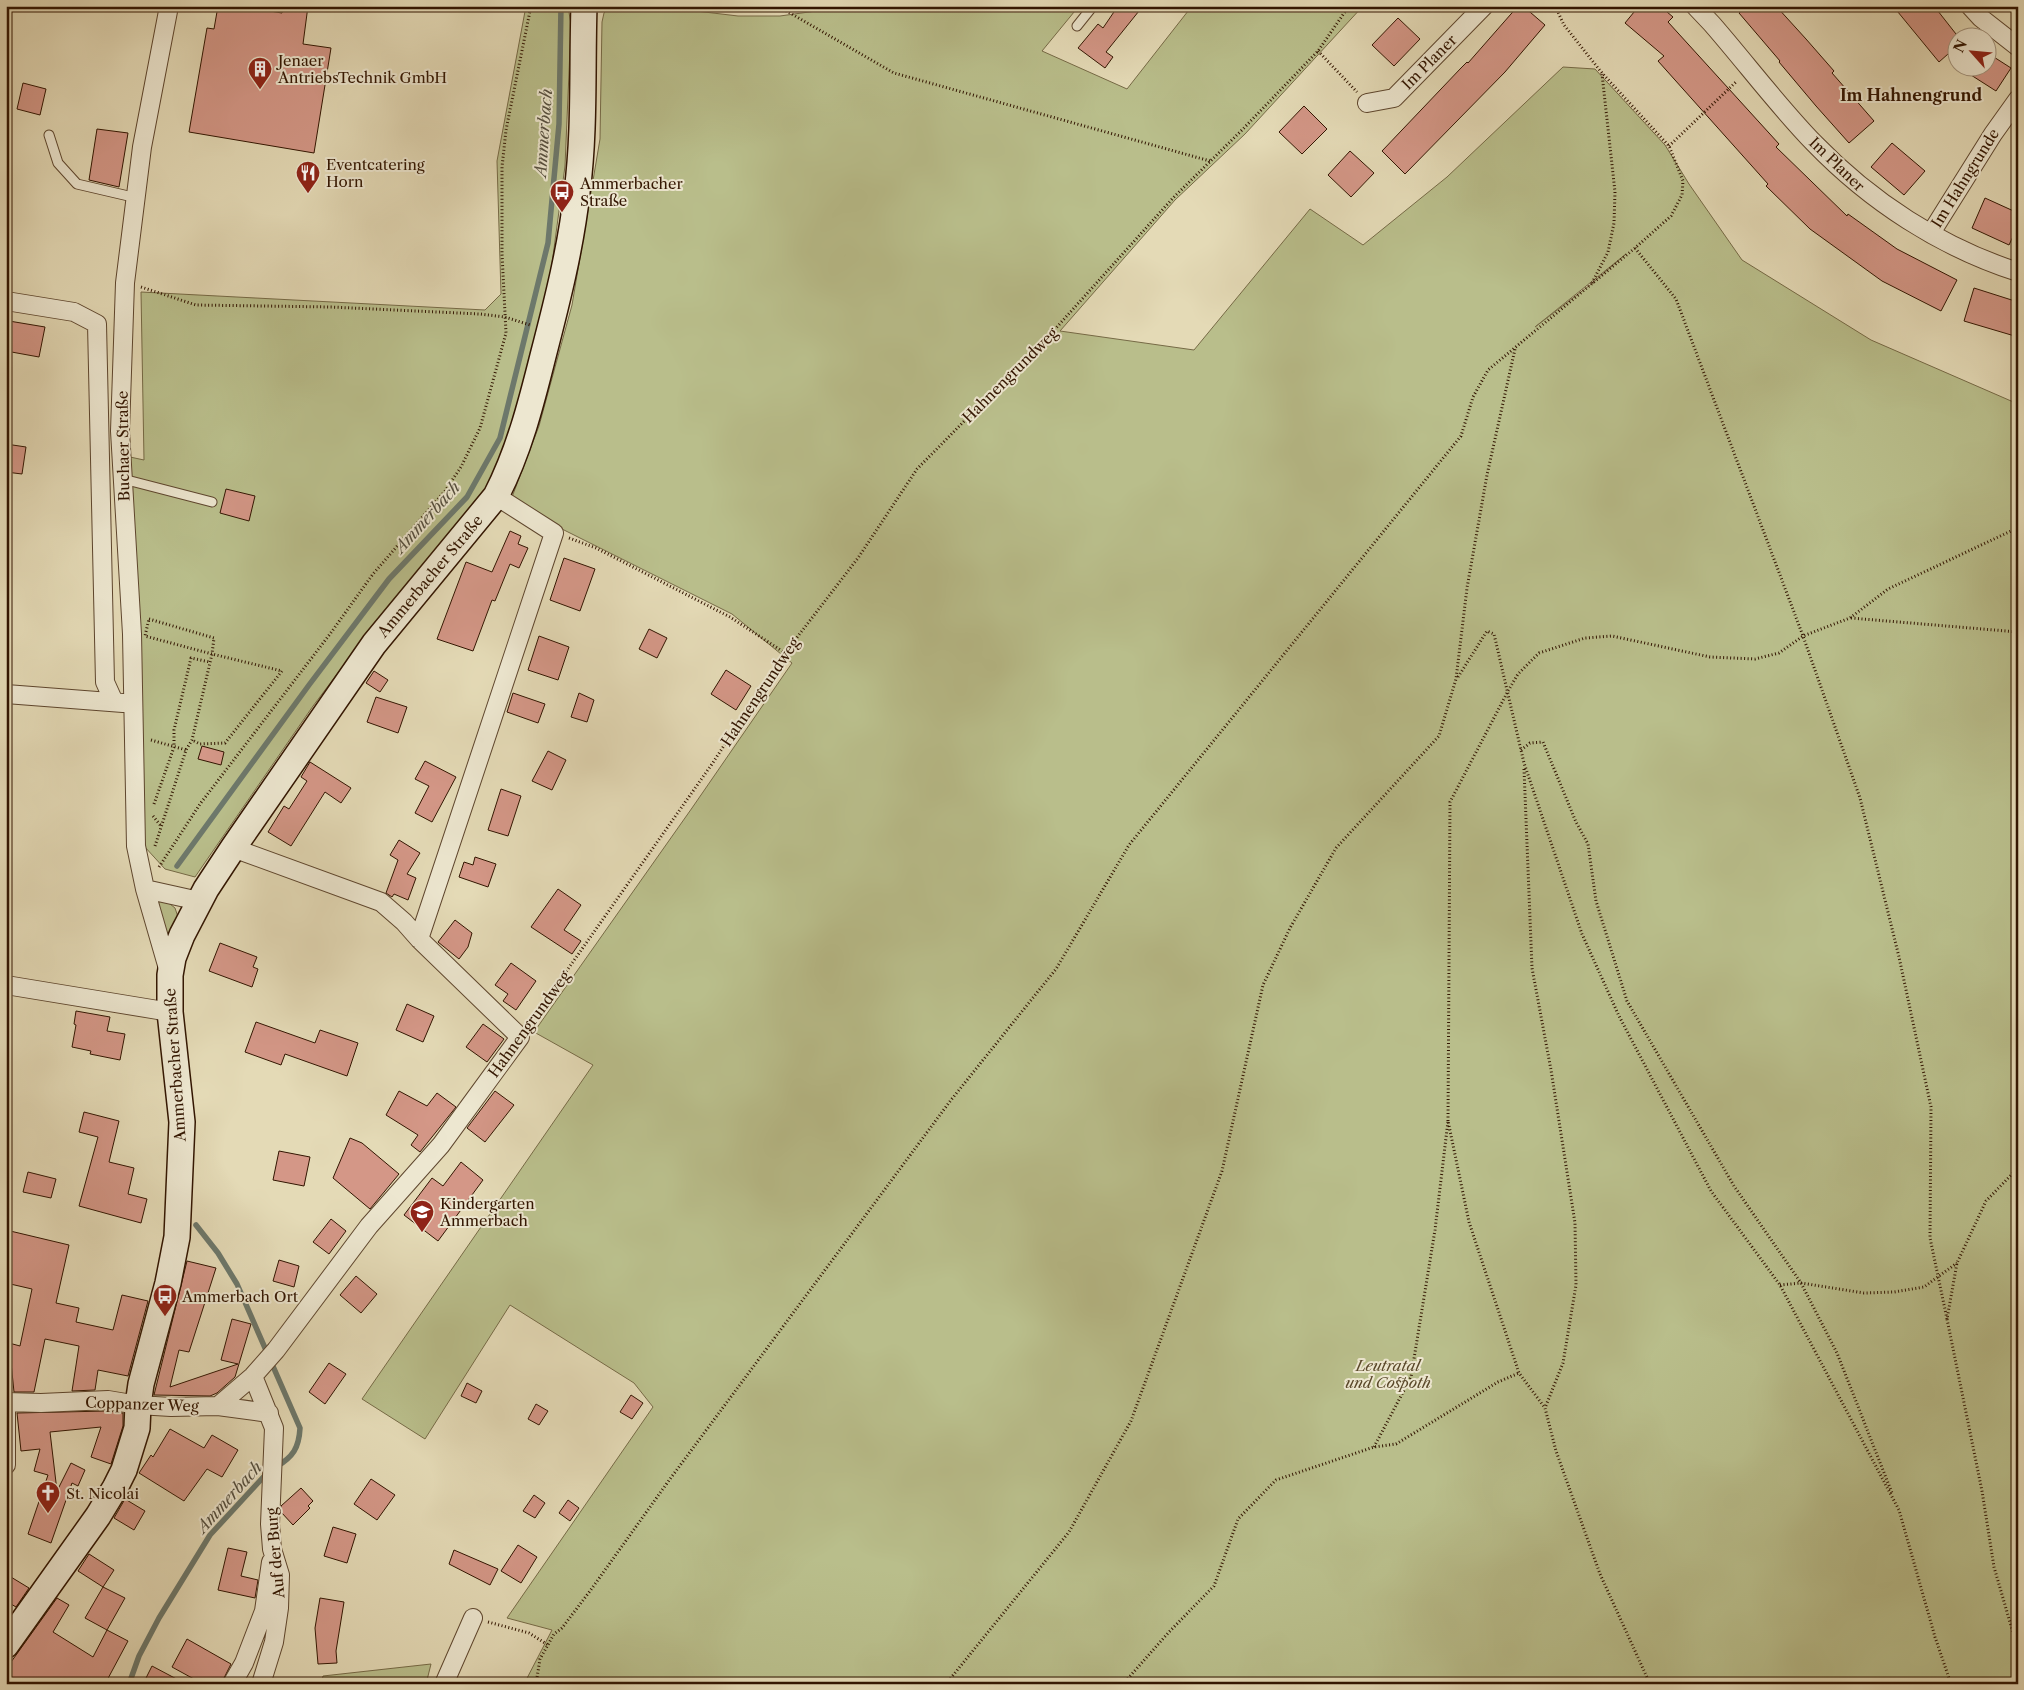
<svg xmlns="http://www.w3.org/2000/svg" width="2024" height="1690" font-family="'Libre Caslon Text',serif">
  <rect width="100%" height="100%" fill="#e4dab6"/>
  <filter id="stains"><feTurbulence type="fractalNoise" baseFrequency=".004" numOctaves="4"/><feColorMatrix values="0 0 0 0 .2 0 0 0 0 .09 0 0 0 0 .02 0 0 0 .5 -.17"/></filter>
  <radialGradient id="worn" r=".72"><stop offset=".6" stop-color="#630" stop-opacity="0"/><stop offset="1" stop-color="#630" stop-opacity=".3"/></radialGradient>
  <path fill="#b9be8b" stroke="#766a46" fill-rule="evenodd" d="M526,6H568L571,25L565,166L547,301L516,423L491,494L386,609L313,706L195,877L165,869L144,846L130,457L144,460L141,292L485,310L501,294L497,161Z
    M610,6H654L738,16H780L852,6H1079L1042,51L1127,89L1192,6H1363L1245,134L1175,200L1060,331L1194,350L1310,209L1363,245L1447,177L1563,67L1595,69L1665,145L1689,184L1742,260L1871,340L2018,404V1684H524L552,1630L507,1618L653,1407L634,1383L510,1305L425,1439L362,1399L593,1065L534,1032L692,808L792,663L732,614L558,527L512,497L539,426L572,305L600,139L602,22L604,13ZM1626,254L1590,285L1535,327Z
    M165,900L175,908L179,920L168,936L163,933L156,918L159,901Z
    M431,1664L426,1684H321L323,1676Z"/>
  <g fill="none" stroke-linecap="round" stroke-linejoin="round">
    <path stroke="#6d786b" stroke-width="5.5" d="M177,866L309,685L389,579L467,497L500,438L548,243L559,124L561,6
      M196,1225L218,1253L237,1284L300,1428C299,1448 293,1457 276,1467
      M129,1684L139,1656L159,1618L210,1535L268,1472"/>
  </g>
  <path fill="#d49787" stroke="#321501" d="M218,6H240L282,13L283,6H308L303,44L331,48L314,153L189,132L207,28L214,29Z
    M1118,6H1143L1106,52L1113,57L1105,68L1078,48L1098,24L1103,28Z
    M1518,6H1523L1545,25L1505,72L1405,174L1382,151L1461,68L1467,62L1468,63Z
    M1639,6H1660L1673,17L1668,22L1779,144L1776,147L1847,216L1848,214L1897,249L1957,280L1941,311L1882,281L1810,229L1766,186L1768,184L1658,61L1664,56L1625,23Z
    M1747,6H1776L1806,39L1834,71L1832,73L1874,121L1849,143L1816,106L1779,62L1780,61L1739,13Z
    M1893,6H1934L1956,34V62L1948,54L1939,62Z
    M1398,18L1420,39L1394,66L1372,45Z
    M1986,52L2011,68L1996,91L1960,68H1986Z
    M23,83L46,89L40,115L17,109Z
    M1304,106L1327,129L1302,154L1279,132Z
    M97,129L128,133L119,187L89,180Z
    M1892,143L1925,171L1904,195L1871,167Z
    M1350,151L1374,173L1351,197L1328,175Z
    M1985,198L2018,213V226L2009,245L1972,228Z
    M1974,288L2018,302V337L1964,321Z
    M9,321L45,327L39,357L6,351Z
    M6,444L26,447L22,474L6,472Z
    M226,489L255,496L249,521L220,513Z
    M510,531L521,536L518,544L528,548L519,568L510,564L495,601L492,600L473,651L437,639L466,562L492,572Z
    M564,558L595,569L580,611L550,600Z
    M649,629L667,638L657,658L639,649Z
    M539,636L569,647L558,680L528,670Z
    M726,670L751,686L736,710L711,694Z
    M374,671L388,680L380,692L366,683Z
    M513,693L545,704L538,723L507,712Z
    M579,693L594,700L587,722L571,717Z
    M376,697L407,707L398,733L367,722Z
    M202,746L224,752L221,765L198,759Z
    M548,751L566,760L552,790L532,781Z
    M425,761L456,777L432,822L415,813L429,786L415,779Z
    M310,762L351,788L341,803L325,792L291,846L268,832L284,806L289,809L307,781L301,777Z
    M501,789L521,796L508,836L488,830Z
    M399,840L420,853L407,874L416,878L408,900L394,894L392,897L386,893L398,860L390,855Z
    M475,857L496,864L488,887L459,877L464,862L473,865Z
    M558,889L581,905L564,930L581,941L572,954L531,927Z
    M455,920L472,933L468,947L459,959L438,942Z
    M220,943L257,957L253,967L258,969L252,987L209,971Z
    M511,963L536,981L516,1010L503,1001L508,994L495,985Z
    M407,1004L434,1016L423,1042L396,1030Z
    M76,1011L110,1017L107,1031L125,1034L120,1060L90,1054L91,1051L72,1047L76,1025L74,1024Z
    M256,1022L315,1043L320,1030L358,1043L347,1076L285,1054L281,1065L245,1052Z
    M483,1024L504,1039L487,1062L466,1047Z
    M399,1091L427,1106L437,1093L456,1107L420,1152L411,1145L418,1135L386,1115Z
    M495,1091L514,1105L485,1142L467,1128Z
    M84,1112L119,1121L109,1162L134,1168L128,1194L147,1199L141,1223L79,1206L98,1137L79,1132Z
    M350,1138L362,1143L399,1174L370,1209L333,1178Z
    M279,1151L310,1157L304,1186L273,1180Z
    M461,1162L483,1180L438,1241L404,1215L432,1178L443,1186Z
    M28,1172L56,1179L51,1198L23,1192Z
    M331,1219L346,1231L329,1254L313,1242Z
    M6,1230L69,1245L56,1303L79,1308L76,1322L113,1330L122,1295L148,1301L128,1376L98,1370L95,1390L72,1391L79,1346L45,1339L34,1392H14L9,1343L20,1346L32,1289L6,1283Z
    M279,1260L299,1266L294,1287L273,1281Z
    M187,1261L216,1268L189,1352L179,1350L170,1387L238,1364L221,1360L232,1319L251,1324L235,1377L217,1393L210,1396L154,1395Z
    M356,1276L377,1294L361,1313L340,1295Z
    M329,1363L346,1374L325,1404L309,1392Z
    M467,1383L482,1391L476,1403L461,1396Z
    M631,1395L643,1403L632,1419L620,1412Z
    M536,1404L548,1411L539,1425L528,1419Z
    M107,1411L123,1413V1426L111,1464L91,1457L101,1427L50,1432L57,1491L71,1463L85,1470L78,1486L72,1483L51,1543L28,1534L48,1475L34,1471L40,1449L21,1451L17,1413Z
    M170,1429L204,1448L212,1435L238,1450L222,1477L207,1469L184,1501L139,1473L151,1455L153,1457Z
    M371,1479L395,1495L377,1520L354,1504Z
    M301,1488L313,1501L308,1506L310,1508L293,1525L281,1512V1506Z
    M534,1495L545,1503L535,1518L523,1511Z
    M125,1499L145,1511L134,1530L114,1518Z
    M568,1500L579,1508L570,1521L559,1513Z
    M333,1527L356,1534L347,1563L324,1556Z
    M518,1545L537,1557L521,1583L501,1571Z
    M228,1548L247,1552L241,1576L258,1580L255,1598L218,1590Z
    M454,1550L498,1569L490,1585L449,1564Z
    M89,1554L114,1570L103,1587L78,1571Z
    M6,1574L29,1588L16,1607L6,1601Z
    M103,1587L125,1598L107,1630L85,1618Z
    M57,1598L69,1605L53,1632L93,1657L107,1630L128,1641L105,1684H6V1669Z
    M320,1598L344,1602L336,1651L337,1663L318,1664L315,1628Z
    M187,1639L231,1664L221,1684H203L172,1667Z
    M152,1666L186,1684H143Z"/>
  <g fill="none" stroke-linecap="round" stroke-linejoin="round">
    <defs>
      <path id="lane" d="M1077,26L1093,6
        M49,135L58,163L77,184L137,198
        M123,479L212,502"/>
      <path id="street" d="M169,6L142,147L125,283L120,431L132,634L136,846L145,889L169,972
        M1695,6L1712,24C1746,63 1778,106 1814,143C1870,201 1940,247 2018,272
        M1970,6L1981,18L2018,47
        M1367,103L1394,98L1484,6
        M1931,233L1993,134L2018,99
        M6,301L74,312L97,324L105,682L114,702
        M6,694L123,703
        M145,889L199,901
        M419,939L554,533L496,496
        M6,985L170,1012
        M253,1376L274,1428L270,1524L272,1549L280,1575L279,1608L274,1642L261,1684
        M218,1406L253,1376L276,1350L369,1226L441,1145L520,1037L419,939L404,922L381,902L233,848
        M6,1465V1402L41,1403L108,1400L138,1405L171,1407L218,1406L269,1413
        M232,1684L244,1663L264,1611L271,1562
        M444,1684L473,1618"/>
      <path id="secondary" d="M6,1645L98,1516L115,1488L124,1470L137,1428L138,1405L141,1384L168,1283L177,1237L182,1122L170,1012V975L173,958L182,935L206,889L233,848L374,644L496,496C519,451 531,404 543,356C557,302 571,247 577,192C585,131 582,68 584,6"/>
    </defs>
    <use href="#lane" stroke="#5e462e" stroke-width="11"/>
    <use href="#street" stroke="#5e462e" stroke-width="20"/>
    <use href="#secondary" stroke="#321501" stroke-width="28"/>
    <path stroke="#321501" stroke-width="3" stroke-dasharray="1 2.5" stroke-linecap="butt" d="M783,9L894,73L1210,161
      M1318,51L1357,92
      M1669,146L1737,81
      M1635,248L1676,299L1803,636L1860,798L1899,957L1931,1107L1930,1238L1947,1319
      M1592,283L1608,252L1614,223L1615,192L1602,74
      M141,287L196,305L331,307L480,314L505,317L530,325
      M569,538L596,548L730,617L785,653
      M1851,618L2018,632
      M149,619L214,638L212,654L145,636Z
      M1458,677L1487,631L1494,634L1524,763L1582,934L1619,1016L1711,1191L1780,1285L1899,1510L1935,1637L1951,1684
      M151,740L186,750
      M1521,750L1530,743L1543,742L1576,822L1588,844L1596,901L1627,1001L1734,1186L1801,1283L1837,1353L1892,1493
      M1524,769L1532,968L1551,1070L1575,1223L1576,1285L1563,1363L1545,1408
      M154,804L174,747V730L191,658L210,662
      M153,816L161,826
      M155,846L186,750L192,740L212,654L282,671L225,743L200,744L192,740
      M159,867L200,804L330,634L373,574L445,491L461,467L480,428L506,333L502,254V167L506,130L531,6
      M530,1023L712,764L785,653L858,558L917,469L1056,328L1173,198L1242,130L1318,51L1349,6
      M1448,1121L1450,802L1508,691L1518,674L1539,653L1585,638L1612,636L1710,657L1755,659L1779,653L1803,636L1850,618L1888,589L2011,531H2018
      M2018,1168L1986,1201L1957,1263L1947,1319L1982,1491L1994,1567L2018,1650
      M1780,1285L1801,1283L1864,1293L1894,1292L1924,1287L1957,1263
      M1374,1447L1411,1377L1435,1230L1448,1121L1469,1222L1519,1373L1545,1408L1556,1451L1600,1574L1650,1684
      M488,1622L529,1633L548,1645
      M536,1684L540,1659L554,1634L562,1628L590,1591L670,1479L951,1100L1056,969L1129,845L1461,436L1473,397L1488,370L1635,248L1671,216L1682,195L1683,181L1669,146L1602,73L1564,25L1555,6
      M946,1684L1069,1532L1131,1421L1222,1171L1263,985L1290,928L1336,848L1439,736L1456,679L1467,588L1487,475L1515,349
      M1123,1684L1169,1632L1214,1586L1238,1519L1276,1480L1374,1447L1396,1444L1498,1382L1519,1373"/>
    <use href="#lane" stroke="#ede7d0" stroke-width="9"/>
    <use href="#street" stroke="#ede7d0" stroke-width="18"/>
    <use href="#secondary" stroke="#ede7d0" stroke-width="25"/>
  </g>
  <defs>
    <symbol id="building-pin" viewBox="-11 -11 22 30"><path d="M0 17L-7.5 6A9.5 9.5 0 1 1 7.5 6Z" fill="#8f2418" stroke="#ede7d0"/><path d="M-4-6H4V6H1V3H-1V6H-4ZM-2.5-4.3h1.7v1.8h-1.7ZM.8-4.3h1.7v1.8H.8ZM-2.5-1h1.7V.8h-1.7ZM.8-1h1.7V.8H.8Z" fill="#fff"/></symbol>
    <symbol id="restaurant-pin" viewBox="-11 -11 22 30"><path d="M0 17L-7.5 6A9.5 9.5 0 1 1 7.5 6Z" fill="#8f2418" stroke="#ede7d0"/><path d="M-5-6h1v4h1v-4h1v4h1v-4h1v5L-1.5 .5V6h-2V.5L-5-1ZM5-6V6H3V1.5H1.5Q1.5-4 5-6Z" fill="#fff"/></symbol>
    <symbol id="bus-pin" viewBox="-11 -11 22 30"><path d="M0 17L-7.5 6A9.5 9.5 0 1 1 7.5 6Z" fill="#8f2418" stroke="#ede7d0"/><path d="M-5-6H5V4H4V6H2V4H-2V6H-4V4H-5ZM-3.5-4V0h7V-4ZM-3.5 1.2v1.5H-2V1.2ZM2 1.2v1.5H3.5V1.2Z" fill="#fff"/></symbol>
    <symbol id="school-pin" viewBox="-11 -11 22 30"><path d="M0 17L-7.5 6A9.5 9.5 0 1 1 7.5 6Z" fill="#8f2418" stroke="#ede7d0"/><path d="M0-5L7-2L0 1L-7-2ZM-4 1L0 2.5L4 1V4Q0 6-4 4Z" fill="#fff"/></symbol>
    <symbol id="church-pin" viewBox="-11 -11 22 30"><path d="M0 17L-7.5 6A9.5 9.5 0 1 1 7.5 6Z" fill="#8f2418" stroke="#ede7d0"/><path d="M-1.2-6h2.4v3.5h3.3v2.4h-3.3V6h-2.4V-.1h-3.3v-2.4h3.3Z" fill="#fff"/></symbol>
  </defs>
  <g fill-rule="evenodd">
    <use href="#building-pin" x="246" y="55" width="28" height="38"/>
    <use href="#restaurant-pin" x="294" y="159" width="28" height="38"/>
    <use href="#bus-pin" x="548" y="178" width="28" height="38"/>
    <use href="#school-pin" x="408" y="1198" width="28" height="38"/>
    <use href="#bus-pin" x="151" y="1282" width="28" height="38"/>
    <use href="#church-pin" x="34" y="1479" width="28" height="38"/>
  </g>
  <g text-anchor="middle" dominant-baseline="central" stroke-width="4" stroke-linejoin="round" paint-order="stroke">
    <g font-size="15" fill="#321501" stroke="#ede7d0" text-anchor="start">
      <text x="278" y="60">Jenaer<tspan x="278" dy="17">AntriebsTechnik GmbH</tspan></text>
      <text x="326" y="164">Eventcatering<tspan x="326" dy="17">Horn</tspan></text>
      <text x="580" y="183">Ammerbacher<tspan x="580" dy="17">Straße</tspan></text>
      <text x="440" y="1203">Kindergarten<tspan x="440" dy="17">Ammerbach</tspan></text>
      <text x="182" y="1296">Ammerbach Ort</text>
      <text x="66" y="1493">St. Nicolai</text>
    </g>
    <g font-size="15" fill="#321501" stroke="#ede7d0">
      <text transform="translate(1429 62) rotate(-45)">Im Planer</text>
      <text transform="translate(1837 164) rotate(44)">Im Planer</text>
      <text transform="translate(1965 178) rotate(-58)">Im Hahngrunde</text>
      <text transform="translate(1010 375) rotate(-45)">Hahnengrundweg</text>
      <text transform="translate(123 446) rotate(-91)">Buchaer Straße</text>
      <text transform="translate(430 576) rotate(-50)">Ammerbacher Straße</text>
      <text transform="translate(760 692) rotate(-56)">Hahnengrundweg</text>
      <text transform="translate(529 1024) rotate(-54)">Hahnengrundweg</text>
      <text transform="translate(175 1065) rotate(-94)">Ammerbacher Straße</text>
      <text transform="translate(142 1404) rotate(2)">Coppanzer Weg</text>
      <text transform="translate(275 1553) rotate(-95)">Auf der Burg</text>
    </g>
    <g font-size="15" font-style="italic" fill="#5a482a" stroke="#ede7d0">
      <text x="1388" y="1365">Leutratal<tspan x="1388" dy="17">und Cospoth</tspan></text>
    </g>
    <g font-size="16" font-weight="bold" fill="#321501" stroke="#ede7d0">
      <text x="1911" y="95">Im Hahnengrund</text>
    </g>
    <g font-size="16" font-style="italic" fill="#554f3f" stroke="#ede7d0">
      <text transform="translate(543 133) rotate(-86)">Ammerbach</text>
      <text transform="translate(427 517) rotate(-48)">Ammerbach</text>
      <text transform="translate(229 1497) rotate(-48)">Ammerbach</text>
    </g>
  </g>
  <rect width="2024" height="1690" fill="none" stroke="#e4dab6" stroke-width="25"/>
  <rect x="8" y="8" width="2009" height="1675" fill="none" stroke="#321501" stroke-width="2.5"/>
  <rect x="12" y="12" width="1999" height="1665" fill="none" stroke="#321501"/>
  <g transform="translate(1972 52) rotate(297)"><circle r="24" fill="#ede7d0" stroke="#a2937d"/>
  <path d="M0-4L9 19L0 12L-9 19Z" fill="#8f2418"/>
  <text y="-8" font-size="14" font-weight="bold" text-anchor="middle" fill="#321501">N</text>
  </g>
  <rect width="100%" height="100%" filter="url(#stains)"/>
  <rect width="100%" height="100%" fill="url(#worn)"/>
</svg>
